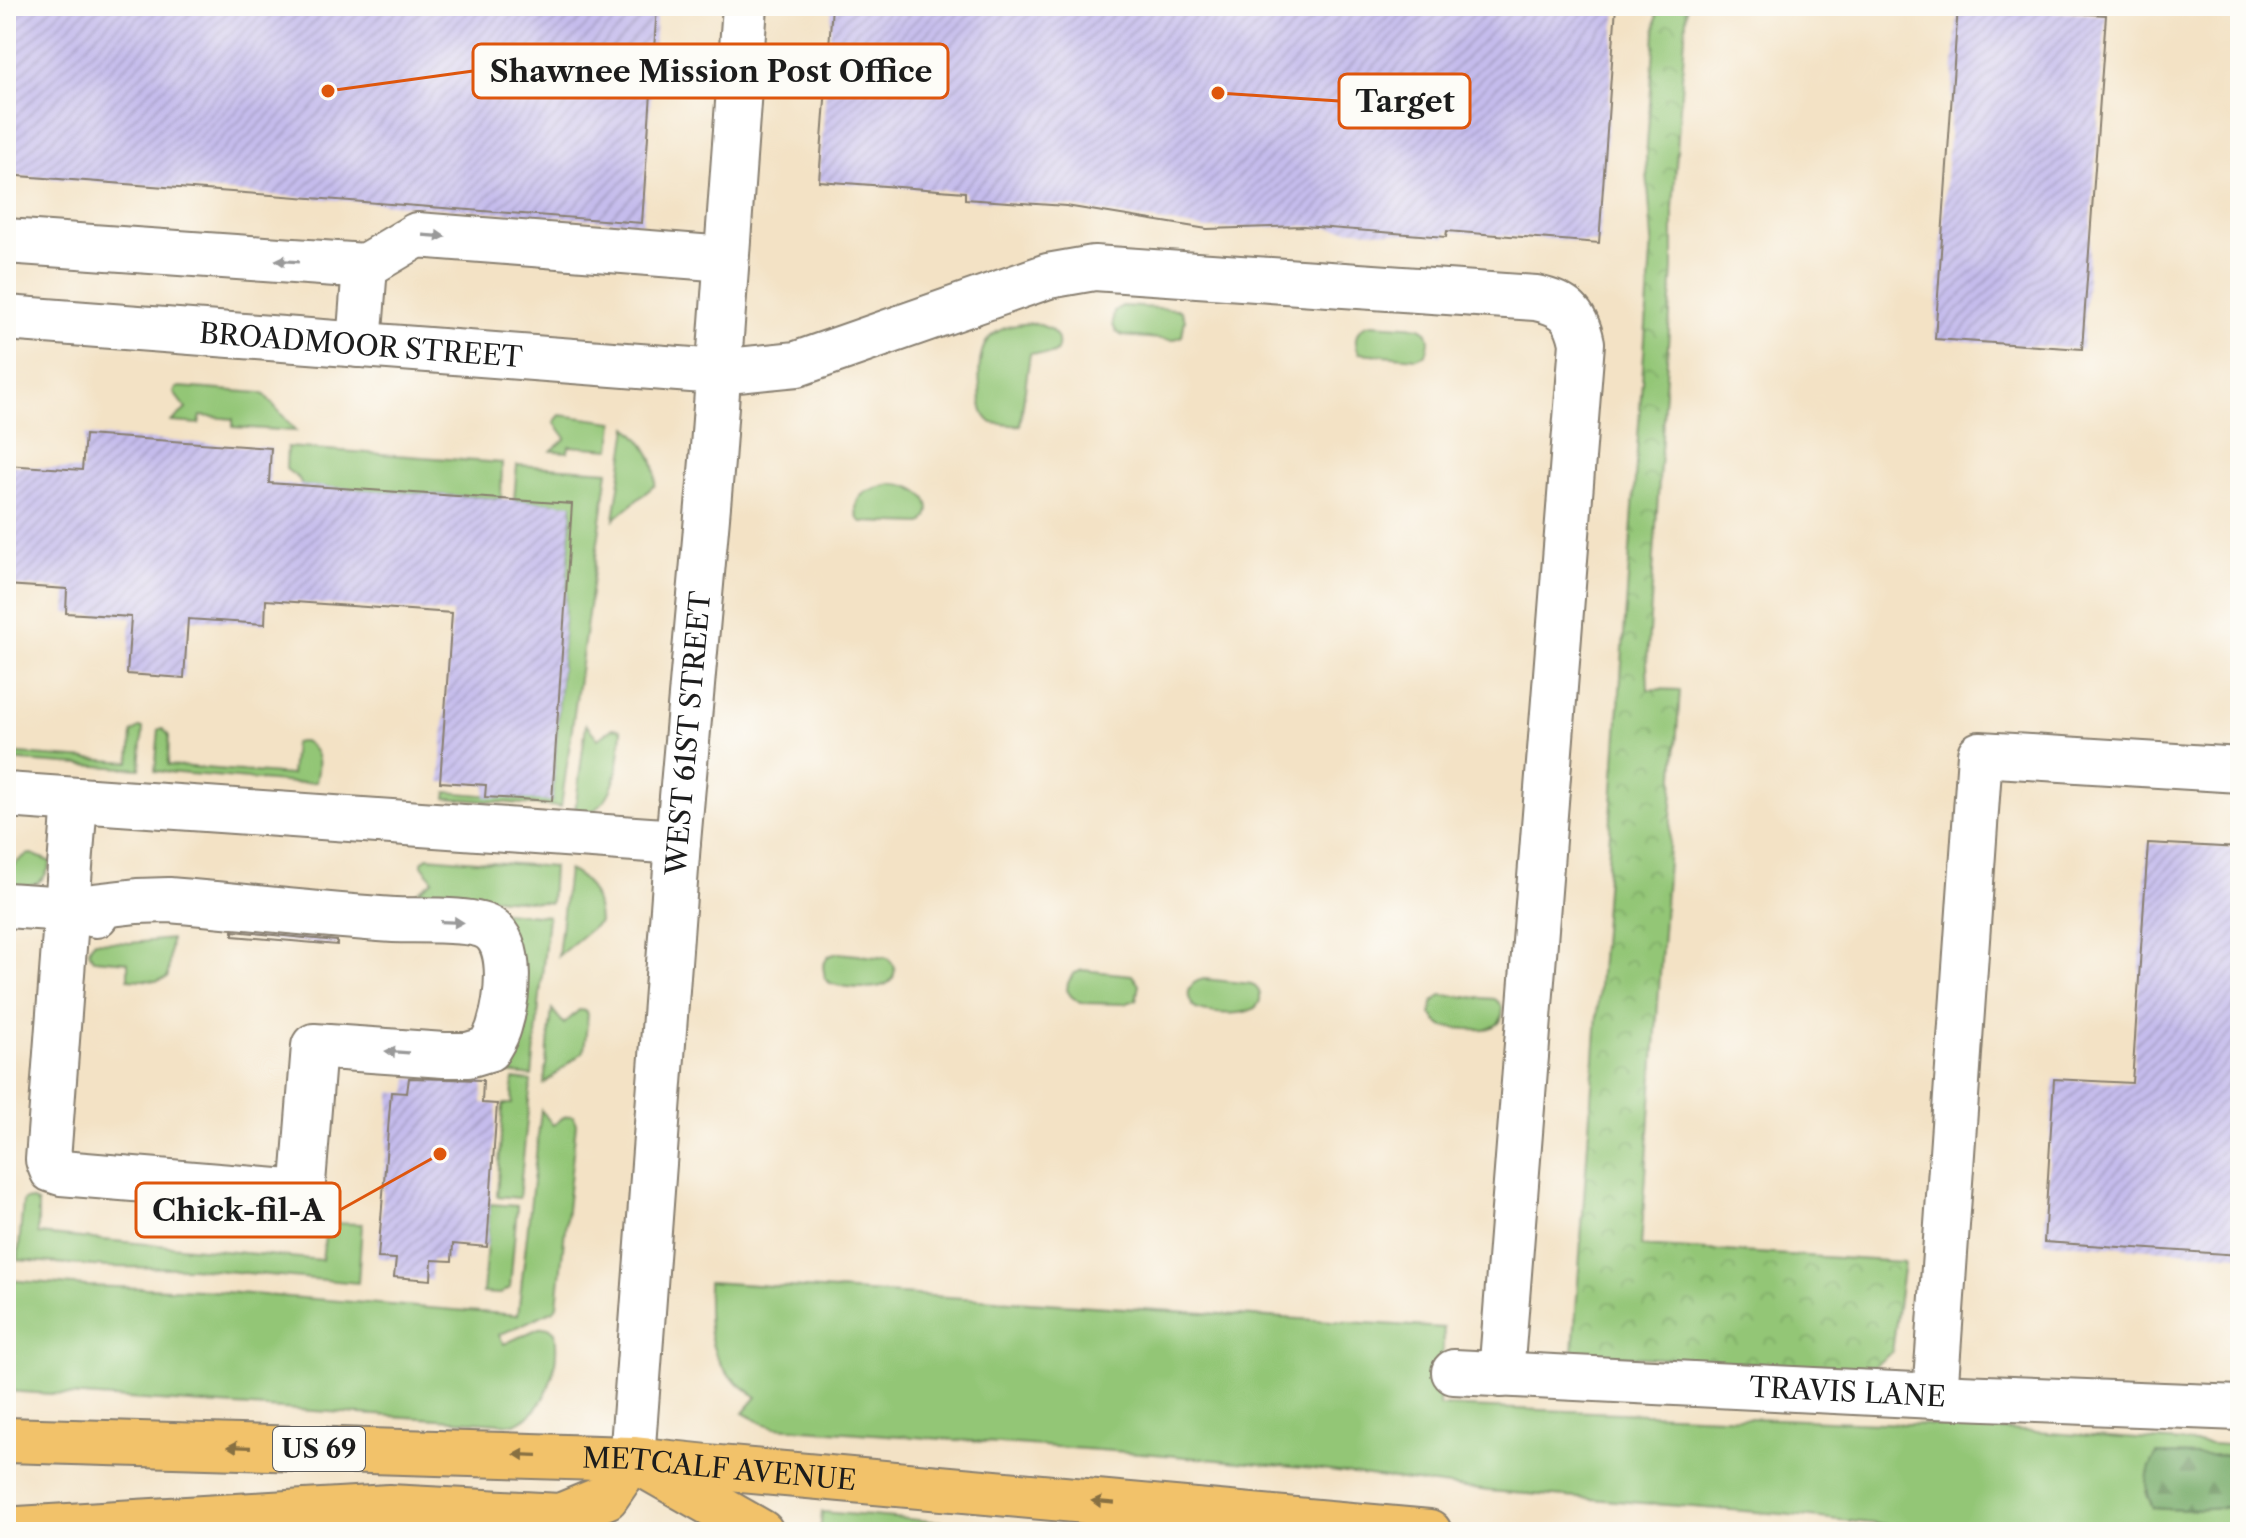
<svg xmlns="http://www.w3.org/2000/svg" width="2246" height="1538" font-family="'Libre Caslon Text',serif">
  <defs>
    <pattern id="forest-firs" width="22" height="20" patternUnits="userSpaceOnUse" patternTransform="scale(2)"><rect width="22" height="20" fill="#76ab67"/><path d="M5 1l3.5 6h-7zM16 11l3.5 6h-7z" fill="#608a54"/></pattern>
    <pattern id="park-crowns" width="20" height="18" patternUnits="userSpaceOnUse" patternTransform="scale(2)"><rect width="20" height="18" fill="#93c676"/><path d="M2 6a3 3 0 1 1 6 0M12 15a3 3 0 1 1 6 0" fill="none" stroke="#7eaa66"/></pattern>
    <pattern id="building-hatch" width="6" height="6" patternUnits="userSpaceOnUse" patternTransform="scale(2)"><rect width="6" height="6" fill="#c5bcec"/><path d="M-1 1l2-2M0 6l6-6M5 7l2-2" fill="none" stroke="#a9a1ca"/></pattern>
  </defs>
  <rect width="100%" height="100%" fill="#fdfcf7"/>
  <filter id="ink" filterUnits="userSpaceOnUse"><feTurbulence type="fractalNoise" baseFrequency=".0125" numOctaves="2"/><feDisplacementMap in="SourceGraphic" scale="16" xChannelSelector="R" yChannelSelector="G"/><feConvolveMatrix kernelMatrix="1 2 1 2 8 2 1 2 1" color-interpolation-filters="sRGB"/></filter>
  <filter id="wash" filterUnits="userSpaceOnUse"><feTurbulence type="fractalNoise" baseFrequency=".006" numOctaves="4" result="noise"/><feDisplacementMap in="SourceGraphic" scale="32" xChannelSelector="R" yChannelSelector="G"/><feGaussianBlur stdDeviation="1.8" result="paint"/><feColorMatrix in="noise" values="0 0 0 0 0 0 0 0 0 0 0 0 0 0 0 0 0 1.4 0 .05"/><feComposite in="paint" operator="in"/></filter>
  <g filter="url(#wash)">
    <rect width="100%" height="100%" fill="#f3e2c5"/>
    <path fill="#93c676" stroke="#587149" stroke-width="2" d="M1122,306L1177,309L1181,311L1185,319L1182,336L1173,340L1123,336C1112,331 1112,323 1114,312Z
      M1034,323C1041,325 1048,327 1053,332C1060,338 1061,352 1051,354C1045,356 1036,353 1030,353L1020,426L992,423C980,415 981,402 980,389C976,344 987,325 1034,323Z
      M1372,324L1420,327C1431,332 1430,344 1426,354L1417,358L1359,353C1352,339 1357,326 1372,324Z
      M180,387L260,393L265,395L296,431L233,427V419L201,416L199,424L171,422L186,409L174,393L176,388Z
      M560,415L614,422L611,449L569,446L568,452L551,451L566,438L554,422Z
      M628,427C645,443 658,461 655,485L614,519Z
      M287,447L502,463L501,499L302,486L299,479L286,469Z
      M517,465L608,471L561,807L446,798L447,792L552,801L572,505L514,500Z
      M892,484C914,483 942,502 922,524L862,522L858,519C849,493 872,488 892,484Z
      M586,724L598,739L613,728L620,729L622,732C617,770 618,808 574,819Z
      M139,728H143L140,769L6,760V753L130,762L132,733Z
      M159,729H163L169,735L168,765L291,775L294,743L304,741C321,752 320,763 316,782L294,783L155,771Z
      M32,854L51,862C43,889 29,886 6,887V871L26,855Z
      M427,857L553,867L551,903L418,891L433,880L422,865V862Z
      M568,870C590,879 598,899 599,922L558,956Z
      M401,903L548,916L532,1076L506,1073L495,1069L519,956Z
      M171,939L168,975L167,978L157,981L128,979V962L93,959L89,952L90,947L95,941L130,943Z
      M838,953L887,958C893,963 896,966 894,974C891,994 845,988 830,983L825,979L823,966L828,956Z
      M1082,970L1132,975L1139,985L1136,1000L1124,1004L1080,1003L1071,996L1067,990L1068,983L1073,974Z
      M1204,979L1252,984C1258,989 1261,992 1260,1000C1256,1019 1210,1014 1196,1009C1184,997 1187,982 1204,979Z
      M1441,995L1495,999C1501,1004 1504,1007 1502,1016C1499,1036 1460,1028 1444,1027L1439,1024L1431,1014L1433,1002Z
      M552,1009L564,1024L579,1010L586,1011L588,1014L584,1051L544,1084Z
      M513,1079L531,1081L519,1198L497,1196L503,1104H512Z
      M541,1110L553,1125C560,1121 564,1114 573,1116L576,1124L557,1306L554,1310L499,1335L504,1344L539,1328L549,1327L555,1332C560,1365 548,1410 515,1424L6,1391V1280L87,1286L200,1290L518,1315Z
      M26,1199L33,1200L38,1204V1234L322,1260L326,1229L329,1223L362,1224L358,1283L191,1268L107,1267L18,1260L23,1201Z
      M490,1204L517,1206L510,1288L500,1294L483,1293Z
      M708,1282L1444,1328L1439,1406L1935,1425L2240,1446V1456L2157,1454L2146,1492L2153,1508C2183,1511 2211,1510 2240,1506V1532H1957L1781,1514L1489,1491L1313,1469L1154,1454L775,1427L762,1423L743,1413L757,1397C747,1390 735,1382 727,1373C705,1347 708,1313 708,1282Z
      M822,1512L1063,1532H820Z"/>
    <path fill="url(#forest-firs)" stroke="#496442" stroke-width="2" d="M2157,1454L2240,1456V1506C2211,1510 2182,1511 2153,1508C2144,1489 2145,1471 2157,1454Z"/>
    <path fill="url(#park-crowns)" stroke="#587149" stroke-width="2" d="M1657,6H1687L1673,209V269L1647,663L1648,689L1680,690L1641,1246L1904,1262L1892,1352L1868,1371L1573,1353L1652,240L1646,158Z"/>
    <g id="blocks">
      <path fill="url(#building-hatch)" d="M6,6H657L642,223L6,175Z
        M832,6H1616L1599,243L1447,231L1446,237L1303,226L1207,229L1066,206L965,199V192L819,181Z
        M1958,6L2106,15L2082,349L1935,339Z
        M85,435L271,448L269,483L572,504L552,801L485,797L486,785L440,782L452,613L266,600L265,624L188,619L184,678L127,674L131,617L66,613L67,589L6,585V465L82,470Z
        M2148,843L2240,848V1255L2044,1242L2054,1079L2132,1083Z
        M233,931L337,941V945L233,936Z
        M409,1078L483,1080L482,1103L497,1104L487,1247L453,1244L452,1261L432,1260L431,1280L394,1277L396,1259L378,1258L391,1092L407,1093Z"/>
    </g>
  </g>
  <g filter="url(#ink)">
    <use href="#blocks" fill-opacity="0" stroke="#887f70" stroke-width="2"/>
    <g fill="none" stroke-linecap="round" stroke-linejoin="round">
      <defs>
        <g id="minor">
          <path d="M6,241L365,266L417,235L726,259"/>
          <path id="s1" d="M6,318L718,372L797,364L1048,276L1094,268L1536,298C1564,304 1576,313 1582,343L1501,1375"/>
          <path d="M359,345L365,266"/>
          <path d="M6,795L678,842"/>
          <path d="M6,905L67,909L96,915"/>
          <path d="M67,909L137,901L169,900C244,906 319,915 394,920C416,921 474,918 490,929C515,947 507,1001 499,1027C497,1035 492,1042 488,1049L468,1055H444L314,1046L303,1183L299,1189L290,1192L61,1173L52,1170L48,1160C58,1040 65,920 75,800"/>
          <path id="s2" d="M1454,1372L1935,1396L2240,1408"/>
          <path d="M1935,1396L1980,754L2240,770"/>
          <path id="s3" d="M632,1459L678,842L712,461L745,6"/>
        </g>
        <g id="highway">
          <path id="s4" d="M6,1440L632,1459L708,1467L1429,1532"/>
          <path d="M645,1466L761,1532"/>
          <path d="M18,1529L389,1507L560,1516L606,1497L632,1459"/>
        </g>
      </defs>
      <use href="#minor" stroke="#887f70" stroke-width="48"/>
      <use href="#highway" stroke="#887f70" stroke-width="48"/>
      <use href="#minor" stroke="#fff" stroke-width="44"/>
      <use href="#highway" stroke="#f2c26a" stroke-width="44"/>
    </g>
    <defs><path id="oneway-solid" d="M-6-.8H1V-3.2L6.5 0L1 3.2V.8H-6Z" transform="scale(2)"/></defs>
    <g fill="#999">
      <use href="#oneway-solid" transform="translate(434 236) rotate(4)"/>
      <use href="#oneway-solid" transform="translate(287 261) rotate(-176)"/>
      <use href="#oneway-solid" transform="translate(452 922) rotate(2)"/>
      <use href="#oneway-solid" transform="translate(397 1052) rotate(-176)"/>
    </g>
    <g fill="#876f43">
      <use href="#oneway-solid" transform="translate(239 1447) rotate(-178)"/>
      <use href="#oneway-solid" transform="translate(526 1455) rotate(-178)"/>
      <use href="#oneway-solid" transform="translate(1103 1502) rotate(-175)"/>
    </g>
  </g>
  <g text-anchor="middle" dominant-baseline="central" stroke-width="8" stroke-linejoin="round" paint-order="stroke">
    <rect fill="#fdfcf7" stroke="#605f5e" stroke-width="2" x="273" y="1427" width="92" height="44" rx="6"/>
    <g font-size="26" font-weight="bold" fill="#1c1c1c">
      <text x="319" y="1449">US 69</text>
    </g>
    <g font-size="28" fill="#1c1c1c" stroke="#fdfcf7">
      <text stroke="none"><textPath href="#s1" startOffset="356">BROADMOOR STREET</textPath></text>
      <text stroke="none"><textPath href="#s3" startOffset="728">WEST 61ST STREET</textPath></text>
      <text stroke="none"><textPath href="#s2" startOffset="394">TRAVIS LANE</textPath></text>
      <text stroke="none"><textPath href="#s4" startOffset="714">METCALF AVENUE</textPath></text>
    </g>
  </g>
  <path fill="none" stroke="#de560d" stroke-width="3" d="M328 91L473 71M1218 93L1339 101M440 1154L340 1210"/>
  <g fill="#de560d" stroke="#fdfcf7" stroke-width="3">
    <circle cx="328" cy="91" r="8"/>
    <circle cx="1218" cy="93" r="8"/>
    <circle cx="440" cy="1154" r="8"/>
  </g>
  <g fill="#fdfcf7" stroke="#de560d" stroke-width="3">
    <rect x="473" y="44" width="475" height="54" rx="8"/>
    <rect x="1339" y="74" width="131" height="54" rx="8"/>
    <rect x="136" y="1183" width="204" height="54" rx="8"/>
  </g>
  <g font-size="30" text-anchor="middle" font-weight="bold" fill="#1c1c1c">
    <text x="711" y="82">Shawnee Mission Post Office</text>
    <text x="1405" y="112">Target</text>
    <text x="238" y="1221">Chick-fil-A</text>
  </g>
  <rect width="2246" height="1538" fill="none" stroke="#fdfcf7" stroke-width="32"/>
</svg>
